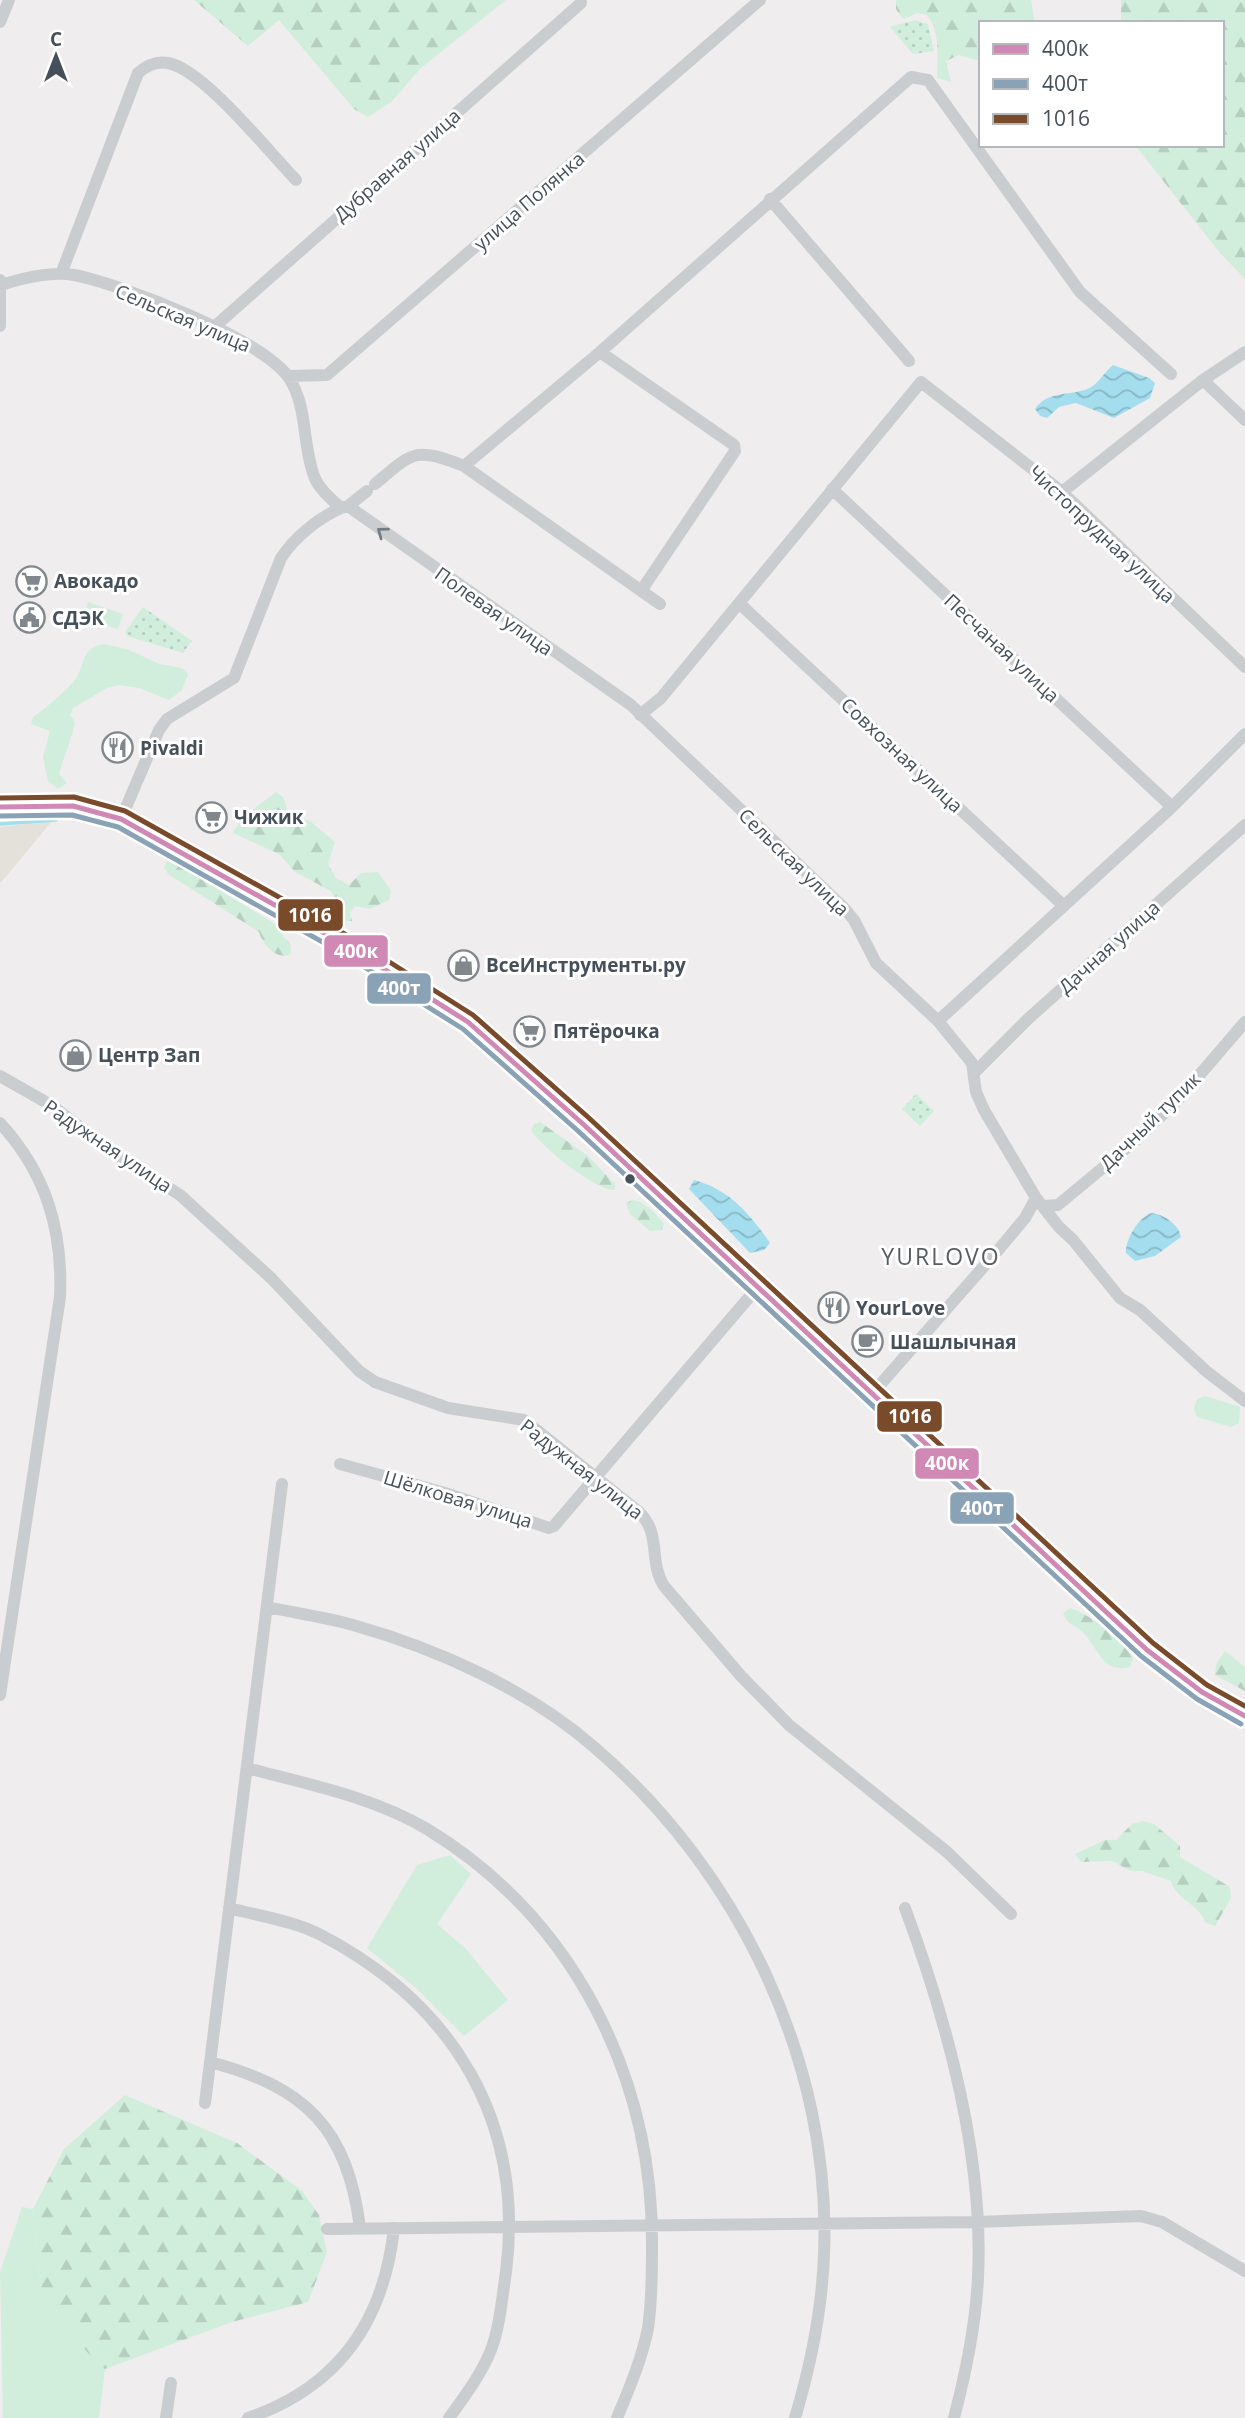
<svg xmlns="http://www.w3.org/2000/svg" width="1245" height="2418" font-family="'Open Sans',sans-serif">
  <defs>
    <pattern id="forest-firs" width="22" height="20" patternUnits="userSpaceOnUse" patternTransform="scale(1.75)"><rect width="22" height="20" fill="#d1eedc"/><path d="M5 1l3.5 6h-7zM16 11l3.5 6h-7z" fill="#b5cebf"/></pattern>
    <pattern id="park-dots" width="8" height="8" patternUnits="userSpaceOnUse" patternTransform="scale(1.75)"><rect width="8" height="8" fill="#d1eedc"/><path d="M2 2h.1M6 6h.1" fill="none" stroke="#b5cebf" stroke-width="1.8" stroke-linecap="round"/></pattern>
    <pattern id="water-waves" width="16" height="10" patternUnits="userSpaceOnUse" patternTransform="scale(1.75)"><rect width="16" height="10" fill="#a4deee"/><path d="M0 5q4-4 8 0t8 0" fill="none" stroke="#87b6c4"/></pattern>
  </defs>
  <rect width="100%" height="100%" fill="#efeded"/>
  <path fill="#e4e1da" d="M52,821L3,880L0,883V827Z"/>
  <path fill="#d1eedc" d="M88,602L123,614L118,629L83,618Z
    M105,644L129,650L159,664L182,668L188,674L182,690L169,700L139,688L119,685L107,688L73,708L70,715L75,722C72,738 64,757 59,774L67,783L58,789L48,781L43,757L50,731L31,724L33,717C44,710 66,691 75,680C86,664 80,647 105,644Z
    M1205,1396L1240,1407L1239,1423L1231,1427L1197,1417L1194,1409L1197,1399Z
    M450,1855L471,1874L437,1924L465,1948L508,2000L464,2036L417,1989L367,1948L417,1865Z
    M22,2207L33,2209L41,2291L87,2352L105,2369L99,2418H3L0,2272Z"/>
  <path fill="url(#forest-firs)" d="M194,0H506L421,68L391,102L368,117L354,109L279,20L248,46Z
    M896,0H1031L1035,23H981V58L976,60L959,55L946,61L951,82L937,78C937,55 941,34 927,15L918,13L903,19L896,9Z
    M1121,0H1245V279L1220,253L1135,145H1222V23H1121Z
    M276,792L283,797L288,811L294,817L310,821L335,842L328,864L336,878L349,885L361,873L378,872L391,891L389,900L370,909L355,906L350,913L352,921H344L331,891L295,872L279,854L233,833L242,818Z
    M169,859L176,860L206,882L278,926L283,937L290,942L291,954C276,961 263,944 259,932L168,874L164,867Z
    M540,1122L588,1156L615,1184V1190C598,1192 540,1146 531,1130L534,1124Z
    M632,1200C644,1201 657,1214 664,1224L662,1230L650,1231L630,1214L626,1203Z
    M1070,1608C1091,1615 1122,1638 1133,1658L1130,1667C1100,1675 1098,1643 1079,1629C1071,1623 1067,1624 1063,1613Z
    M1225,1651L1245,1667V1691L1215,1675L1216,1664Z
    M1143,1821L1154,1824L1180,1846V1857L1230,1887L1231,1898L1215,1926L1205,1922C1198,1903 1176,1900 1171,1881L1142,1871H1131L1112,1861L1081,1862L1075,1854L1105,1840H1116L1132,1824Z
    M125,2095L237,2143L302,2191L319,2215L327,2252L308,2302L232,2322L105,2369L87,2352L41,2291L33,2209L64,2149Z"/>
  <path fill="url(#park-dots)" d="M915,20L928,24L934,51L913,54L890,27Z
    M143,607L192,641L183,653L127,636L125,632Z
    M916,1094L934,1111L920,1126L902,1109Z"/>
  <path fill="url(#water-waves)" d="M1113,365L1149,378L1155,383L1150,398L1114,418L1076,403L1059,407L1047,418L1040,416L1035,409C1046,392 1068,395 1085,390C1098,386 1103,373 1113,365Z
    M694,1180C729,1189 750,1214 770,1243L764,1250L750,1253L689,1189Z
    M1151,1213C1163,1214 1179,1224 1181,1237L1155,1256L1135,1261L1126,1253C1125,1240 1138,1218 1151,1213Z"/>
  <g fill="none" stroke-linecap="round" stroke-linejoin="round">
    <path stroke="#a4deee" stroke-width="3.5" d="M0,824L56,820"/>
    <path stroke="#cacdcf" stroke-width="12" d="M0,22L9,0
      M770,199L909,361
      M61,274L138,73C146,66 157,61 168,63C203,69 269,152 296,180
      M0,280V326
      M1,285C23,278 51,271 74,275C121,284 263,339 289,378C308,407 302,444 314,476C318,488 331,499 341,508L348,506
      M213,328L581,3
      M600,352L734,445L735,451L641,591
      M288,376L327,375L760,0
      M1203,380L1245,420
      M464,466L660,604
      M375,484C414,451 415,447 464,466L600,352L911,77L928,80L1080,292L1171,374
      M832,489L1172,807
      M1062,492L1203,380L1245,352
      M348,506L631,705L844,908L854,920L876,963L938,1021L972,1063L976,1092L984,1110L1036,1198L1059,1227L1073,1240L1120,1298L1140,1310L1206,1371L1245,1401
      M348,506L367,491
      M740,604L1064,906
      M640,715L661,698L921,382L1062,492L1245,667
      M121,819L159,730L167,719L234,678L281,558C294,538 318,518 341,508
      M938,1021L1172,807L1245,734
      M975,1072L1029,1018L1245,825
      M0,1076L51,1105L117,1155L180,1195L271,1278L359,1371L375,1382L448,1408L524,1420L639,1512C662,1534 648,1561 664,1586L741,1676L789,1725L947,1852L1011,1914
      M0,1123C46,1173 63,1230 60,1297L0,1695
      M1045,1206L1058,1205L1135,1141L1178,1100L1245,1022
      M871,1395L1000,1248L1025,1218L1036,1198
      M340,1464L445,1493L549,1528L554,1526L757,1288
      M267,1607C295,1613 325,1617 353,1625C438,1649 527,1689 594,1747C739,1871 832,2063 824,2255C822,2311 811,2364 795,2418
      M247,1768C307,1784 373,1797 427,1829C575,1919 654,2079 652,2249C652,2275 652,2302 648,2328C642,2359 629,2389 617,2418
      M229,1908C259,1916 294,1921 321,1935C453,2004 525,2121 506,2272C502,2298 500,2326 491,2350C481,2375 464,2397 449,2418
      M905,1908C947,2021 984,2155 978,2277C976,2324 966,2372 954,2418
      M210,2062C305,2087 348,2128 360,2228
      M205,2103L282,1484
      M327,2229L977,2222L1141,2216L1162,2222L1245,2271
      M166,2418L171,2383
      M248,2418C339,2387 384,2321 394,2228"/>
    <path stroke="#c5c9cd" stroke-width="19" d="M0,807L73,806L121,819L346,945L468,1022L583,1124L1147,1650L1202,1692L1245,1716"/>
    <defs>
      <path id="bus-1" d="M0,807L73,806L121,819L346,945L468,1022L583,1124L1147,1650L1202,1692L1245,1716"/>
      <path id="bus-2" d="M0,816L72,815L118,827L342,953L463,1029L577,1130L1141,1656L1197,1699L1241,1724"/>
      <path id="bus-3" d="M0,798L74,797L125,811L350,937L473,1015L589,1118L1153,1643L1207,1685L1245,1706"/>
    </defs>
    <use href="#bus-1" stroke="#fff" stroke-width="10"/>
    <use href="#bus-2" stroke="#fff" stroke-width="10"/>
    <use href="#bus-3" stroke="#fff" stroke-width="10"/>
    <use href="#bus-1" stroke="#d088b4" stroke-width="5"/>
    <use href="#bus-2" stroke="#8aa2b5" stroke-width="5"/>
    <use href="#bus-3" stroke="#7a4b2a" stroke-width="5"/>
  </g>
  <defs><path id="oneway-chevron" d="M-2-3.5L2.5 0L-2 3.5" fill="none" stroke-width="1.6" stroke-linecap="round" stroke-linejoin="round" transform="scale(1.75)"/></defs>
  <use stroke="#747c83" href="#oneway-chevron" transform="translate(382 532) rotate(-143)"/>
  <defs>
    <symbol id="supermarket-ring" viewBox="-11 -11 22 22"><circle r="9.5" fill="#fff" stroke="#80878d" stroke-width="1.5"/><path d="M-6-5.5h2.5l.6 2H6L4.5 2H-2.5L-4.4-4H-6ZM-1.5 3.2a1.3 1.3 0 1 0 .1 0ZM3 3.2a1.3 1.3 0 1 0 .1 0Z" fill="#80878d"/></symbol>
    <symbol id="civic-ring" viewBox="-11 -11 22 22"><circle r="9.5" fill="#fff" stroke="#80878d" stroke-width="1.5"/><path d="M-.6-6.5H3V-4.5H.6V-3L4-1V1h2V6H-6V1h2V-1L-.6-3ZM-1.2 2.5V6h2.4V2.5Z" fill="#80878d"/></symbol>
    <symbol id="restaurant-ring" viewBox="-11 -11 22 22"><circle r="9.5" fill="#fff" stroke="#80878d" stroke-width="1.5"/><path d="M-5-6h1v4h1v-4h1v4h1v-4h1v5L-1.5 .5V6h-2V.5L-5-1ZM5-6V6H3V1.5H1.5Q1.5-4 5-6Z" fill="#80878d"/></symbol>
    <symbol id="shop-ring" viewBox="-11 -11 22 22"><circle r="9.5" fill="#fff" stroke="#80878d" stroke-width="1.5"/><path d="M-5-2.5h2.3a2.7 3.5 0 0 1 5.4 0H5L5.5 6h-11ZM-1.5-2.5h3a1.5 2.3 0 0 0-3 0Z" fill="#80878d"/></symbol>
    <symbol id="cafe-ring" viewBox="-11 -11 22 22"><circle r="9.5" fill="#fff" stroke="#80878d" stroke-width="1.5"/><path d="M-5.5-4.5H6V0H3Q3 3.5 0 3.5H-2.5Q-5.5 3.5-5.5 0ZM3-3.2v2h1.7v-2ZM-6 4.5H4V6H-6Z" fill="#80878d"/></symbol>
  </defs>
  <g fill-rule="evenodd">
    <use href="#supermarket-ring" x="14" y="564" width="35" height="35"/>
    <use href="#civic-ring" x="12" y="600" width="35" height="35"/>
    <use href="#restaurant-ring" x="100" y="730" width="35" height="35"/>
    <use href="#supermarket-ring" x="194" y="800" width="35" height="35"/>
    <use href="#shop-ring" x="446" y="948" width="35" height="35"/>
    <use href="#supermarket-ring" x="512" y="1014" width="35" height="35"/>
    <use href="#shop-ring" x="58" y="1038" width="35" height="35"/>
    <use href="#restaurant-ring" x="816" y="1290" width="35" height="35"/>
    <use href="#cafe-ring" x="850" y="1324" width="35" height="35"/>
  </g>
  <circle fill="#45505a" stroke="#fff" stroke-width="2.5" cx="630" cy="1179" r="6"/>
  <g text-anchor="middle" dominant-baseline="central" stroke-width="6" stroke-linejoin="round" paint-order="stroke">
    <g font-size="19" fill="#45505a" stroke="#fff">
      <text transform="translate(397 165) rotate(-41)">Дубравная улица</text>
      <text transform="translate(529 201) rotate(-41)">улица Полянка</text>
      <text transform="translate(183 318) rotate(23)">Сельская улица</text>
      <text transform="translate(1102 534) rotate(43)">Чистопрудная улица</text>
      <text transform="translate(494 611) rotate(35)">Полевая улица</text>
      <text transform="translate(1002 648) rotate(43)">Песчаная улица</text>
      <text transform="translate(902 755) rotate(43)">Совхозная улица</text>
      <text transform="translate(794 862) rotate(44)">Сельская улица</text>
      <text transform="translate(1109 947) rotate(-42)">Дачная улица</text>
      <text transform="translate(1150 1121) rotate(-44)">Дачный тупик</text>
      <text transform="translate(108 1146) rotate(34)">Радужная улица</text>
      <text transform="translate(582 1469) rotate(38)">Радужная улица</text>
      <text transform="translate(458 1499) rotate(17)">Шёлковая улица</text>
    </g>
    <g font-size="19" font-weight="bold" fill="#45505a" stroke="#fff" text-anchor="start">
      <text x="54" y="581">Авокадо</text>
      <text x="52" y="618">СДЭК</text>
      <text x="140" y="748">Pivaldi</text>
      <text x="234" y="817">Чижик</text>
      <text x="486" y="965">ВсеИнструменты.ру</text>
      <text x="553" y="1031">Пятёрочка</text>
      <text x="98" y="1055">Центр Зап</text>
      <text x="856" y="1308">YourLove</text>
      <text x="890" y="1342">Шашлычная</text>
    </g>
    <g font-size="23" letter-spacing="2" fill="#595d62" stroke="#fff">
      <text x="941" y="1256">YURLOVO</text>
    </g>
  </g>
  <g stroke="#fff" stroke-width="2.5">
    <rect x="277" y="898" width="67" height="34" rx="7" fill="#7a4b2a"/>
    <rect x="323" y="934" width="66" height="34" rx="7" fill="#d088b4"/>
    <rect x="366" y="972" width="66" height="33" rx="7" fill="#8aa2b5"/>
    <rect x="876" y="1400" width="67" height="33" rx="7" fill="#7a4b2a"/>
    <rect x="914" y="1447" width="66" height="33" rx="7" fill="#d088b4"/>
    <rect x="949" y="1491" width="66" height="34" rx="7" fill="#8aa2b5"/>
  </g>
  <g font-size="19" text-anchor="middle" font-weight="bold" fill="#fff">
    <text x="310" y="922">1016</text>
    <text x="356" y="958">400к</text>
    <text x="399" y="995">400т</text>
    <text x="910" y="1423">1016</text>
    <text x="947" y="1470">400к</text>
    <text x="982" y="1515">400т</text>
  </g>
  <rect x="979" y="21" width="245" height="126" fill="#ffffff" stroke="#b5b9bd" stroke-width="2"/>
  <rect x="993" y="44" width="35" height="10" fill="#d088b4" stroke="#b5b9bd" stroke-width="2"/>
  <text x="1042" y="56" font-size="21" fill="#45505a">400к</text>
  <rect x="993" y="79" width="35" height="10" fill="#8aa2b5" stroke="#b5b9bd" stroke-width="2"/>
  <text x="1042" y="91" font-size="21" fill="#45505a">400т</text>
  <rect x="993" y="114" width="35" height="10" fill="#7a4b2a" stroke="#b5b9bd" stroke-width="2"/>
  <text x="1042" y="126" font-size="21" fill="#45505a">1016</text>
  <g transform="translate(56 56)" stroke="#ffffff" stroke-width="5" paint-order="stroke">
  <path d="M0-5L12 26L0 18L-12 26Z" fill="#45505a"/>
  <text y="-10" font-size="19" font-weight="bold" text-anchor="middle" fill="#45505a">С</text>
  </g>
</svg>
